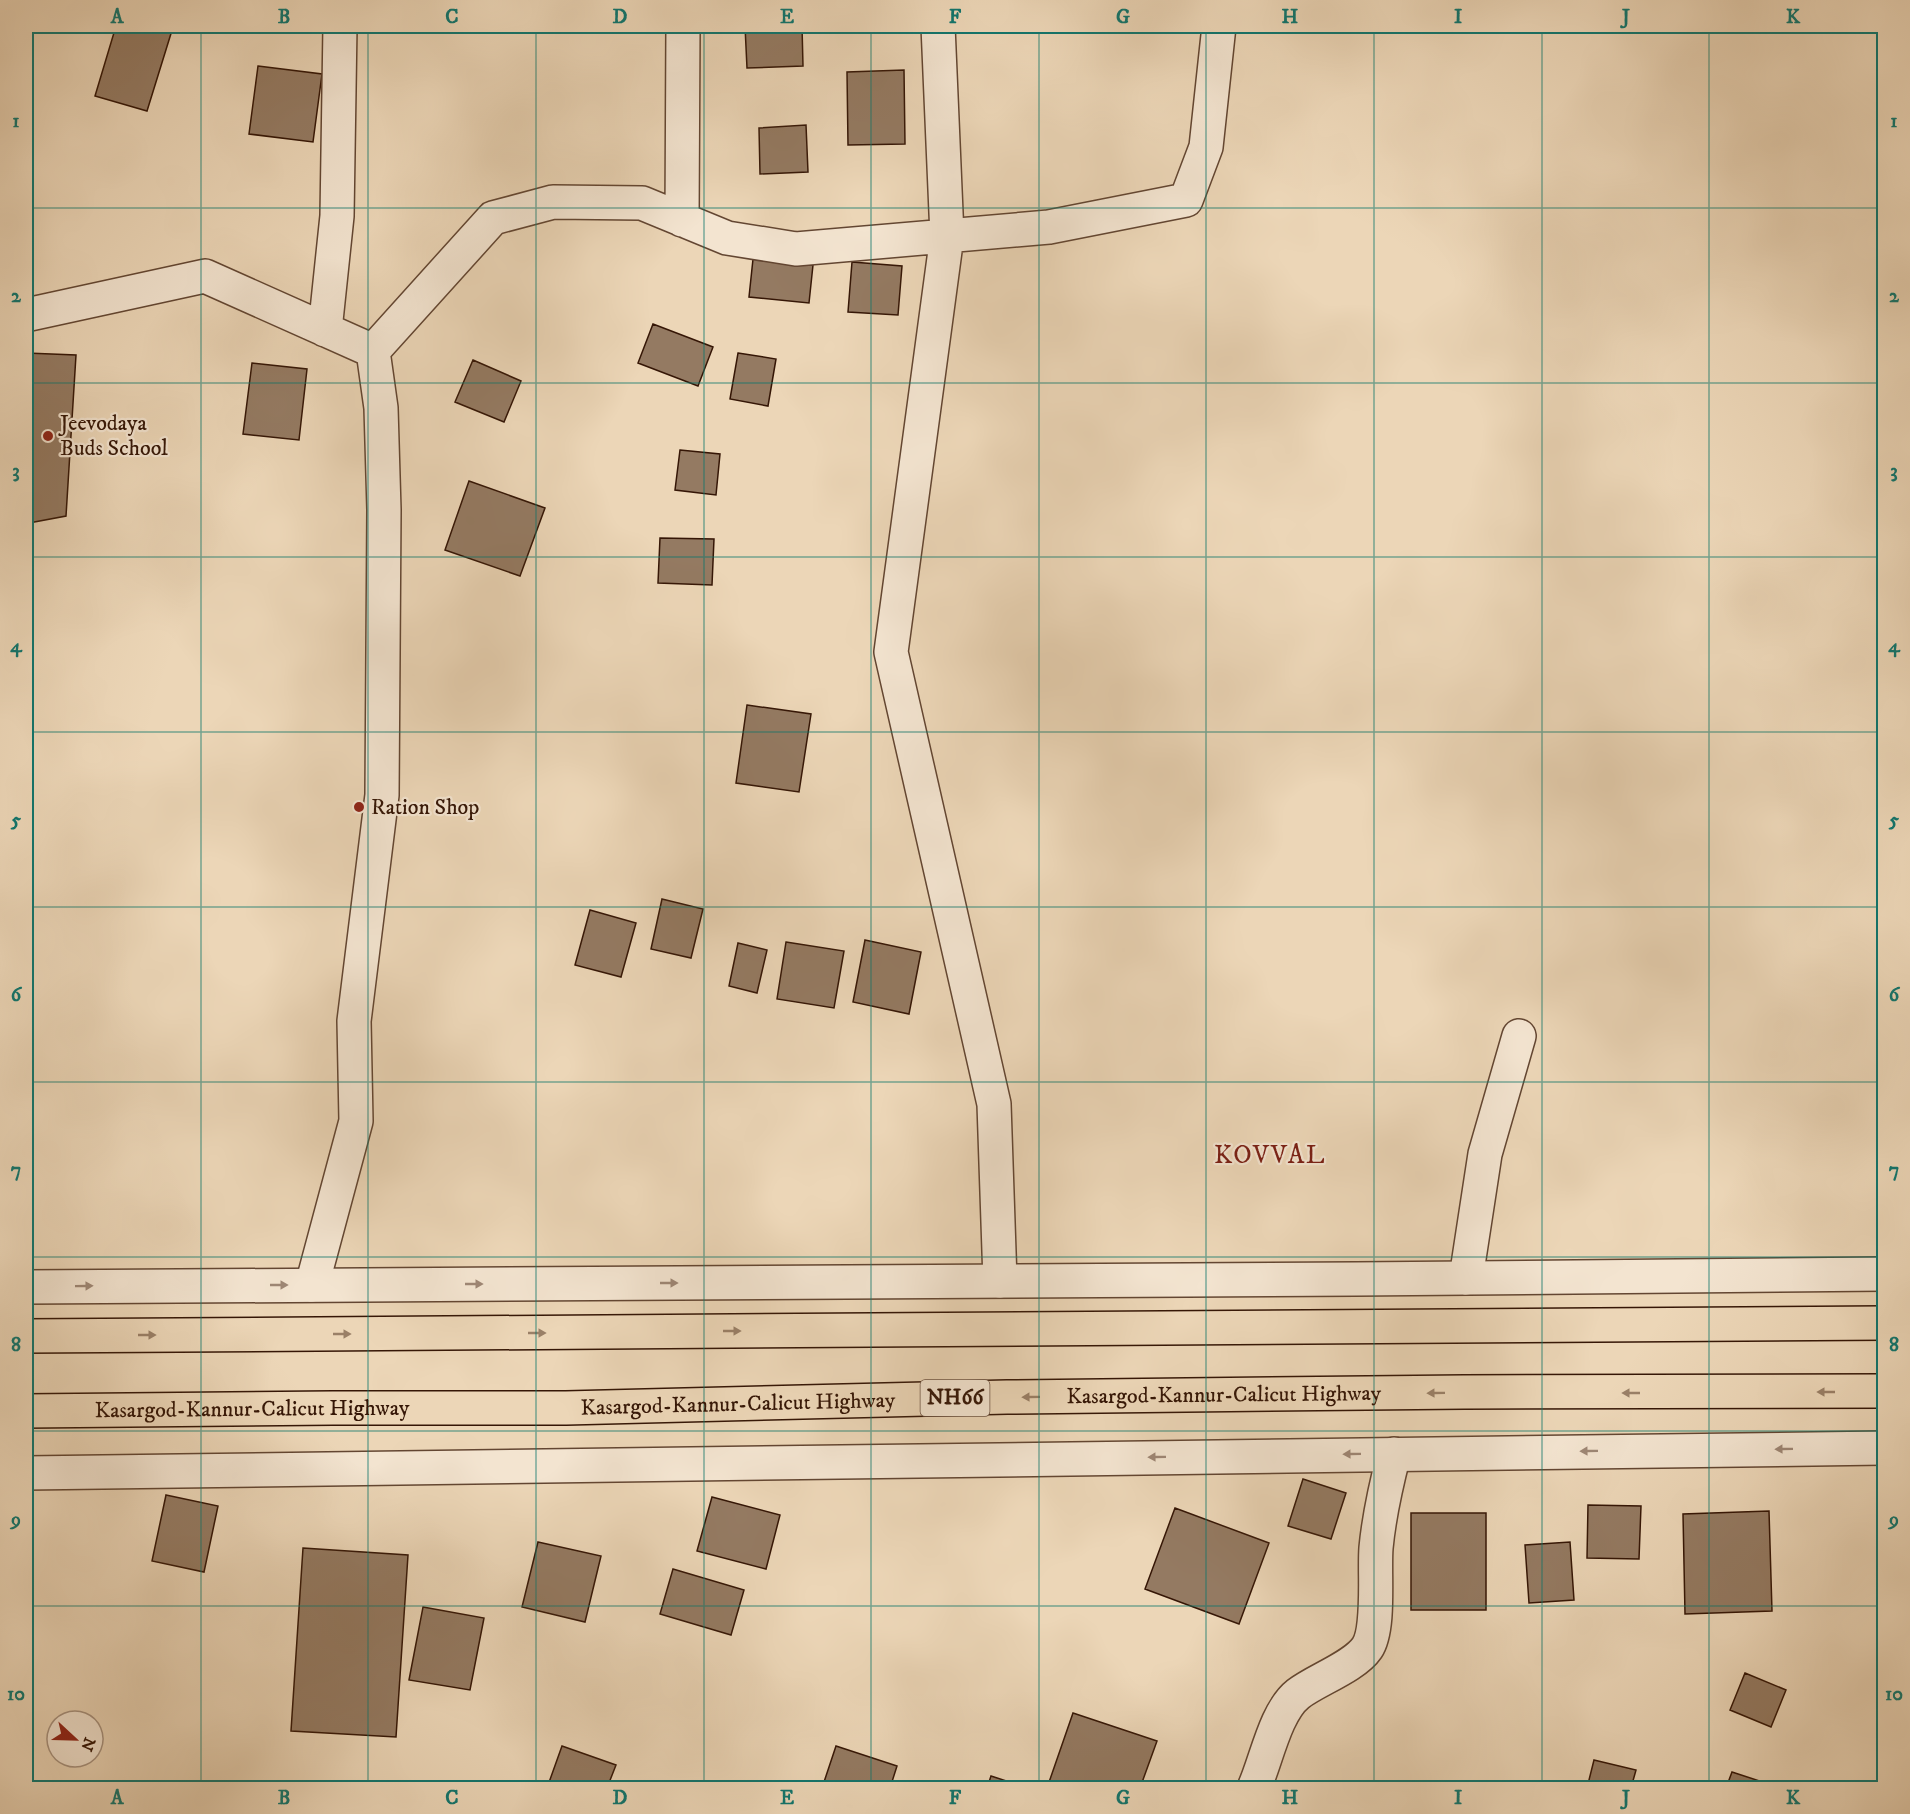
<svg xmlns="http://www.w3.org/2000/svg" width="1910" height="1814" font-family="'IM FELL DW Pica',serif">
  <rect width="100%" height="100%" fill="#ecd6b7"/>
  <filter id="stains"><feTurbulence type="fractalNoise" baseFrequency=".00333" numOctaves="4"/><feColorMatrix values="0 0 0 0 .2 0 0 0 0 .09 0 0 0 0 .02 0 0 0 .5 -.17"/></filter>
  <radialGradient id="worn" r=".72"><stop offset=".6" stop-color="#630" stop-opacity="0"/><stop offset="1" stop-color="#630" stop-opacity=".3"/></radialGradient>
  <path fill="#947a62" stroke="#351606" stroke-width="1.5" d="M116,26H167L173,27L147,111L95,96Z
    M745,26H802L803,66L747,68Z
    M258,66L322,74L313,142L249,134Z
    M904,70L905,144L848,145L847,72Z
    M806,125L808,172L760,174L759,128Z
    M753,259L813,265L809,303L749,297Z
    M852,262L902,266L898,315L848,312Z
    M653,324L713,347L698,386L638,363Z
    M26,353L76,355L66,516L29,523H26Z
    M738,353L776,359L768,406L730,399Z
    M473,360L521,381L504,422L455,402Z
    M252,363L307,369L299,440L243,434Z
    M680,450L720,454L716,495L675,490Z
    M469,481L545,508L520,576L445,550Z
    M660,538L714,539L712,585L658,583Z
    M747,705L811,714L799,792L736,783Z
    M662,899L703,909L691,958L651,949Z
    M590,910L636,923L621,977L575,965Z
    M865,940L921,952L909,1014L853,1002Z
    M786,942L844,951L834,1008L777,999Z
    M738,943L767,950L757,993L729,986Z
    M1303,1479L1346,1493L1331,1539L1288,1526Z
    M166,1495L218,1506L204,1572L152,1561Z
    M712,1497L780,1515L766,1569L697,1551Z
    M1588,1505L1641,1506L1639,1559L1587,1558Z
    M1175,1508L1269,1543L1239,1624L1145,1589Z
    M1769,1511L1772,1611L1685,1614L1683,1514Z
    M1411,1513H1486V1610H1411Z
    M538,1542L601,1556L585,1622L522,1607Z
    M1570,1542L1574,1600L1529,1603L1525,1545Z
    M303,1548L408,1555L396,1737L291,1731Z
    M673,1569L744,1590L731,1635L660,1614Z
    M423,1607L484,1618L470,1690L409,1680Z
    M26,1628L32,1629L26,1671Z
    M1745,1673L1786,1690L1771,1727L1730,1710Z
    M1073,1713L1157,1741L1140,1788H1047Z
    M562,1746L616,1765L607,1788H547Z
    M836,1746L897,1766L890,1788H822Z
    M1594,1760L1636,1770L1631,1788H1587Z
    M1732,1772L1781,1788H1726Z
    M991,1776L1028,1788H987Z"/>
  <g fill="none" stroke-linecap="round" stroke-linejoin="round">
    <defs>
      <path id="minor" d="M938,26L947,236L891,652L994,1104L1000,1281
        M682,220L683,26
        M26,315L205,276L373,351
        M325,330L337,216L340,26
        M1466,1278L1485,1154L1519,1036
        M312,1285L356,1121L354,1021L382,795L384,510L381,408L373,351L493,218L553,202L642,203L727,238L796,249L1049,227L1186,200L1206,147L1219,26
        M1254,1788C1266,1762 1275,1712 1298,1694C1316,1680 1354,1667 1367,1648C1380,1629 1374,1573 1376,1548C1379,1516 1386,1485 1394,1454"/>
      <path id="tertiary" d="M26,1287L1356,1279L1884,1274
        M26,1473L1884,1448"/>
      <g id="trunk">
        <path d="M26,1336L1884,1323"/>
        <path id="s1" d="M26,1411L333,1408H566L1007,1397L1464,1392L1884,1391"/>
      </g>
    </defs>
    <use href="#minor" stroke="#634632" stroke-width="36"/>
    <use href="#tertiary" stroke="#634632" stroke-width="36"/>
    <use href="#trunk" stroke="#351606" stroke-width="36"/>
    <use href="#minor" stroke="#f3e4d0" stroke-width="33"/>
    <use href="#tertiary" stroke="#f3e4d0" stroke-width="33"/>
    <use href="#trunk" stroke="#ecd6b7" stroke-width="33"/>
  </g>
  <defs><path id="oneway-solid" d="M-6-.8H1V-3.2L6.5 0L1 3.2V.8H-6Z" transform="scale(1.5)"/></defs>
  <g fill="#9e8775">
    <use href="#oneway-solid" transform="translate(669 1283)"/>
    <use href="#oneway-solid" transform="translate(474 1284)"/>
    <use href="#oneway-solid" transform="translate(279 1285)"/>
    <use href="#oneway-solid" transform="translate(84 1286) rotate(-1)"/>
    <use href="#oneway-solid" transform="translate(1784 1449) rotate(179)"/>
    <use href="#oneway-solid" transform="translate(1589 1451) rotate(179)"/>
    <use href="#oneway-solid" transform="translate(1352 1454) rotate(179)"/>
    <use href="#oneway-solid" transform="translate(1157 1457) rotate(179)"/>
  </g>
  <g fill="#9a8067">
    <use href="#oneway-solid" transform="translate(732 1331)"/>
    <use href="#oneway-solid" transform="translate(537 1333)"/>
    <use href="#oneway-solid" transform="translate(342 1334)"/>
    <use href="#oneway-solid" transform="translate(147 1335)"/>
    <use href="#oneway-solid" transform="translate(1826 1392) rotate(180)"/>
    <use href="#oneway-solid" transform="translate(1436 1393) rotate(179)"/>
    <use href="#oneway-solid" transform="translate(1631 1393) rotate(180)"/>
    <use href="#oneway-solid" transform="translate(1031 1397) rotate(179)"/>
  </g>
  <path fill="none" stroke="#0f766e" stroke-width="1.5" stroke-opacity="0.55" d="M201,26V1788M368,26V1788M536,26V1788M704,26V1788M871,26V1788M1039,26V1788M1206,26V1788M1374,26V1788M1542,26V1788M1709,26V1788M26,208H1884M26,383H1884M26,557H1884M26,732H1884M26,907H1884M26,1082H1884M26,1257H1884M26,1431H1884M26,1606H1884"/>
  <g fill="#8f2418" stroke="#f3e4d0" stroke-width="2">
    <circle cx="48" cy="436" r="6"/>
    <circle cx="359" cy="807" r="6"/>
  </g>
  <g text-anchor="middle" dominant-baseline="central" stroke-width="4.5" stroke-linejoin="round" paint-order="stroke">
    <rect fill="#f3e4d0" stroke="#6e5443" stroke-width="1.5" x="920.5" y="1380" width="69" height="36" rx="4.5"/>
    <g font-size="21" font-weight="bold" fill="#351606">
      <text x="955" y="1398">NH66</text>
    </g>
    <g font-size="22" fill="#351606" stroke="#f3e4d0" text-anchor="start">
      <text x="60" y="423">Jeevodaya<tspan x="60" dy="25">Buds School</tspan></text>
      <text x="371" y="807">Ration Shop</text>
    </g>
    <g font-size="22" fill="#351606" stroke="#f3e4d0">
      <text stroke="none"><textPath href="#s1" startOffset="1198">Kasargod-Kannur-Calicut Highway</textPath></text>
      <text stroke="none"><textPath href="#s1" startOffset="712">Kasargod-Kannur-Calicut Highway</textPath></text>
      <text stroke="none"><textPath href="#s1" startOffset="226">Kasargod-Kannur-Calicut Highway</textPath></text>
    </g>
    <g font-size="26" letter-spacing="1.5" fill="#7a1f14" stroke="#f3e4d0">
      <text x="1270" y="1155">KOVVAL</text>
    </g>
  </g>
  <rect width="1910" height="1814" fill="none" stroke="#ecd6b7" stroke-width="66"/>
  <g transform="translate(75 1739) rotate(112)"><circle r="28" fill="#f3e4d0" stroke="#a7927f" stroke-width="1.5"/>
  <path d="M0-4.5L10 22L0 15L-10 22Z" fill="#8f2418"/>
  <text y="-9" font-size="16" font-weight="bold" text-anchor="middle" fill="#351606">N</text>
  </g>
  <rect x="33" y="33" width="1844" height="1748" fill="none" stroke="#0f766e" stroke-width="2"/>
  <g font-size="20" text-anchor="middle" font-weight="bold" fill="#0f766e">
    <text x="117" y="23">A</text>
    <text x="284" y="23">B</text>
    <text x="452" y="23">C</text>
    <text x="620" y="23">D</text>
    <text x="787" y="23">E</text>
    <text x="955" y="23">F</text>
    <text x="1123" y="23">G</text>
    <text x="1290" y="23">H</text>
    <text x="1458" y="23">I</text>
    <text x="1626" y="23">J</text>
    <text x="1793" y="23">K</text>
    <text x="16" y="127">1</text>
    <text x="1894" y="127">1</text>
    <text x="16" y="302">2</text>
    <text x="1894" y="302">2</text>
    <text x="16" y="477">3</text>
    <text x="1894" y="477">3</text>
    <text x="16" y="652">4</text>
    <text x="1894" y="652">4</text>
    <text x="16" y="826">5</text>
    <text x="1894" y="826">5</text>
    <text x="16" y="1001">6</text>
    <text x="1894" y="1001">6</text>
    <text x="16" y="1176">7</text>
    <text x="1894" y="1176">7</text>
    <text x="16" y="1351">8</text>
    <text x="1894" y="1351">8</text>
    <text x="16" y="1526">9</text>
    <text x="1894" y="1526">9</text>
    <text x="16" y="1700">10</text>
    <text x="1894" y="1700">10</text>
    <text x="117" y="1804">A</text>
    <text x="284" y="1804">B</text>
    <text x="452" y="1804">C</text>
    <text x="620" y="1804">D</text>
    <text x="787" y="1804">E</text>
    <text x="955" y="1804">F</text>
    <text x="1123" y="1804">G</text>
    <text x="1290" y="1804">H</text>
    <text x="1458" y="1804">I</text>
    <text x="1626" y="1804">J</text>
    <text x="1793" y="1804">K</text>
  </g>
  <rect width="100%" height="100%" filter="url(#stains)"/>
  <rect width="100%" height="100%" fill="url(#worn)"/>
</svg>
